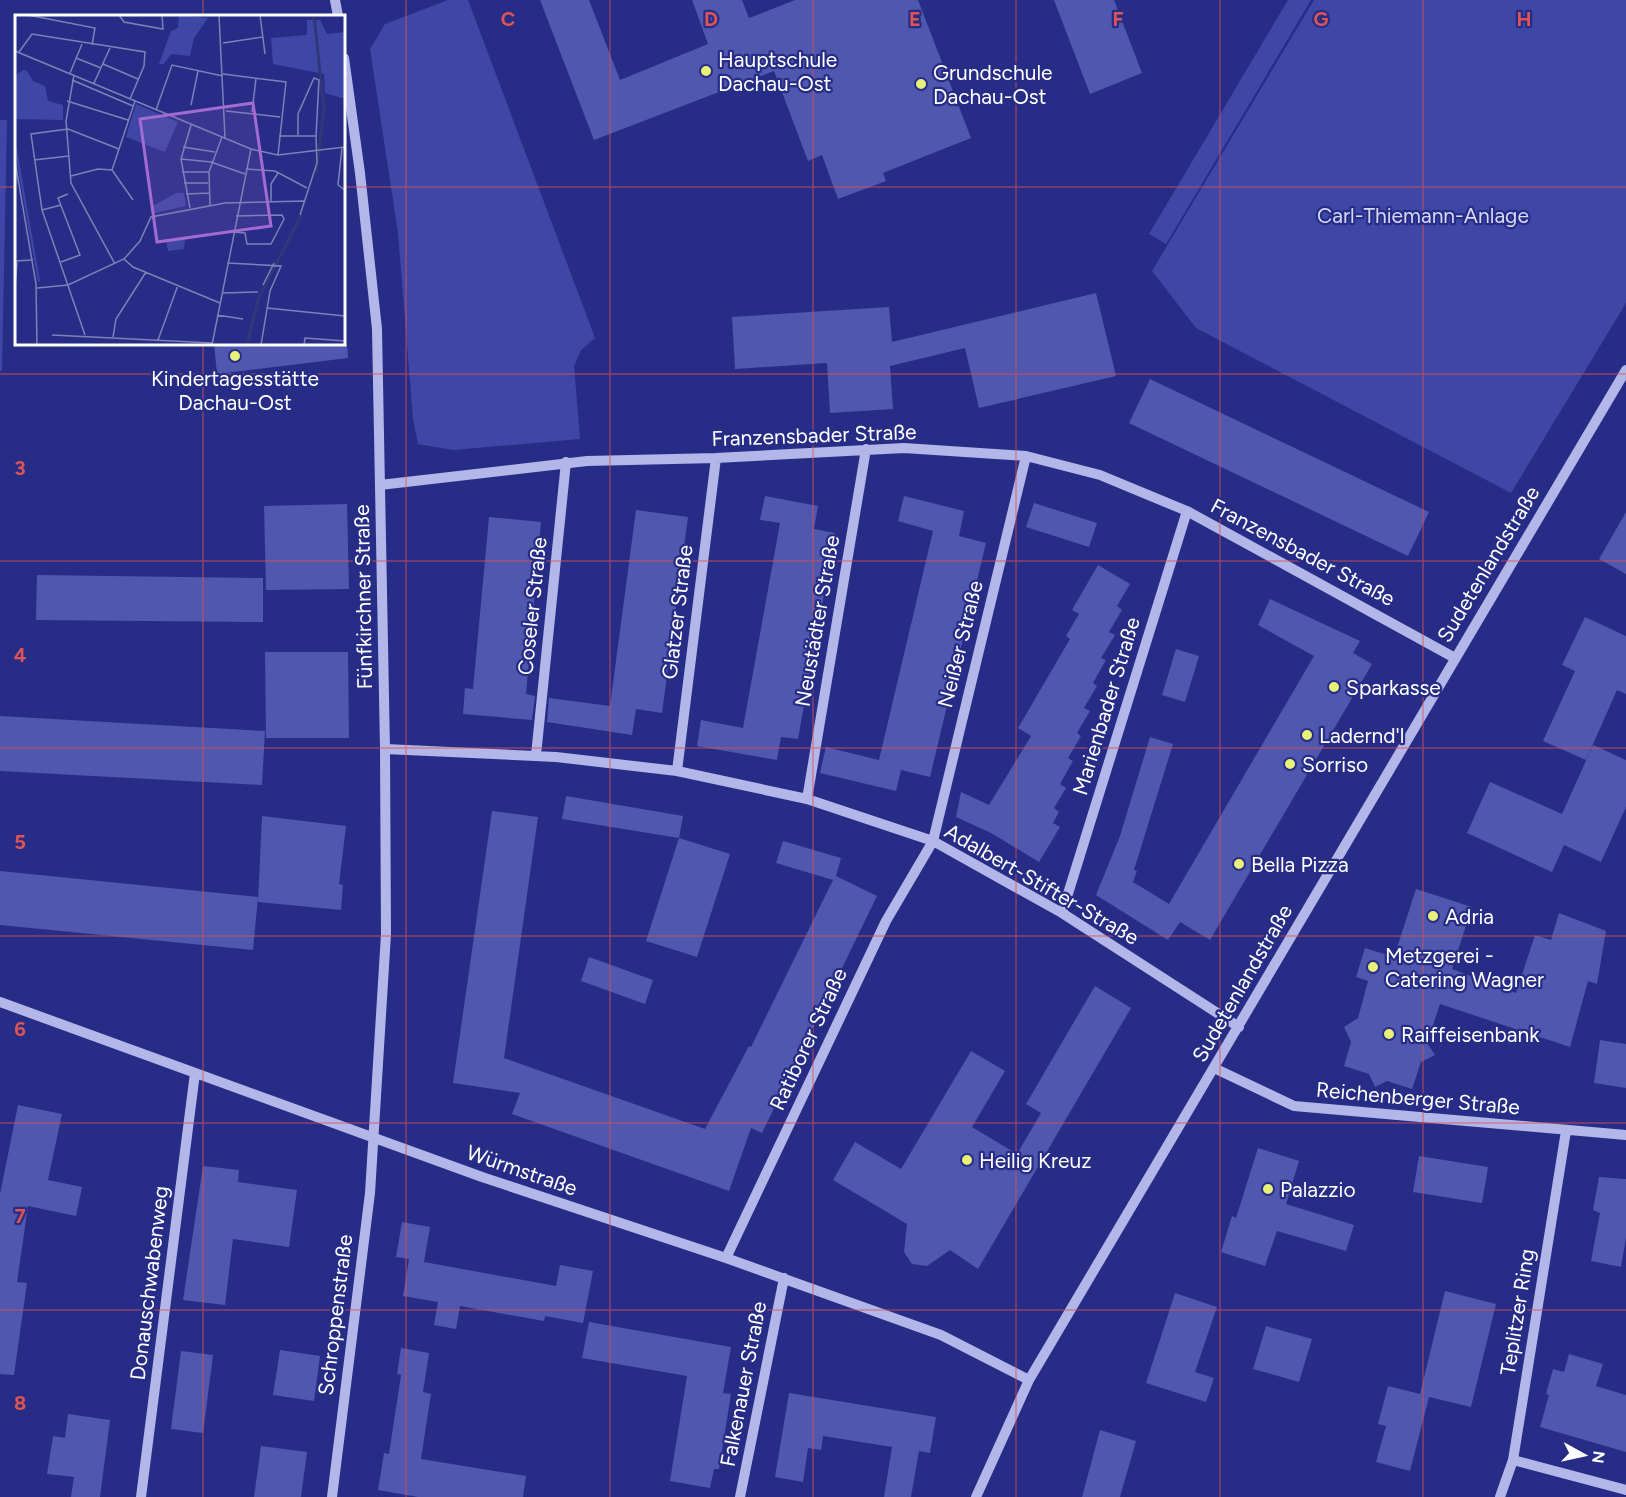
<svg xmlns="http://www.w3.org/2000/svg" width="1626" height="1497" font-family="Figtree,sans-serif">
  <rect width="100%" height="100%" fill="#272d86"/>
  <path fill="#3e47a5" d="M448,0H468L595,338L581,350L574,366L580,439L453,450L418,444L413,419L398,233L370,49L385,24Z
    M1288,0H1311L1166,244L1149,234Z
    M1314,0H1626V303L1511,493L1196,328L1152,271Z
    M0,120H7L2,371H0Z"/>
  <path fill="#4f57ae" d="M540,0H589L620,80L708,44L692,0H742L749,18L795,0H918L971,138L883,173L886,181L838,199L822,155L808,161L774,71L594,140Z
    M1054,0H1114L1142,73L1090,94Z
    M1096,293L1116,376L979,408L965,348L890,366L893,409L830,413L827,363L735,369L732,317L889,307L892,342Z
    M214,344H347L348,358L217,374Z
    M1150,379L1429,512L1408,556L1129,423Z
    M765,496L818,506L814,529L835,533L798,739L781,737L777,760L697,746L701,720L743,728L780,523L760,520Z
    M904,496L964,511L959,536L986,543L930,777L901,770L896,791L820,773L826,747L879,760L933,531L898,521Z
    M1034,503L1097,523L1089,547L1026,527Z
    M347,504L349,589L266,590L264,506Z
    M636,510L688,517L662,713L636,709L632,735L547,722L549,698L610,706Z
    M1626,512V574L1599,559Z
    M489,517L541,522L526,694L535,696L532,720L463,714L465,688L473,689Z
    M1098,565L1130,584L1117,606L1122,610L1109,632L1115,635L1101,658L1106,660L1093,683L1097,686L1084,708L1090,711L1077,733L1081,736L1068,758L1073,761L1060,784L1066,788L1054,808L1059,812L1053,823L1060,827L1039,862L991,833L956,817L961,792L989,805L1031,736L1018,728L1070,639L1066,636L1079,614L1072,610Z
    M37,575L263,578V622L36,620Z
    M1270,599L1360,641L1353,653L1372,664L1210,940L1180,922L1168,940L1096,895L1120,836L1150,737L1173,744L1134,870L1137,871L1133,882L1169,904L1314,656L1258,625Z
    M1585,617L1626,636V694L1617,690L1586,760L1543,741L1575,671L1562,665Z
    M1176,649L1199,656L1185,702L1162,695Z
    M265,652H348L349,738H266Z
    M0,716L265,731L262,785L0,771Z
    M1593,745L1626,760V807L1601,862L1564,845L1552,872L1467,833L1490,782L1562,814Z
    M566,796L683,816L679,838L562,819Z
    M492,811L538,817L504,1058L705,1129L749,1046L751,1047L833,880L776,863L783,841L841,858L836,876L877,896L762,1133L751,1128L729,1191L512,1114L520,1093L453,1083Z
    M262,816L346,826L339,884L343,885L341,910L258,902Z
    M679,838L730,854L697,957L646,941Z
    M0,871L258,897L253,950L0,925Z
    M1416,889L1472,907L1452,969L1516,993L1535,935L1551,940L1559,913L1606,931L1597,984L1588,981L1570,1047L1440,1004L1427,1043L1435,1055L1421,1062L1412,1089L1387,1081L1375,1087L1369,1074L1344,1066L1351,1042L1344,1027L1358,1018L1368,981L1356,977L1365,948L1394,957Z
    M589,957L653,980L645,1004L581,981Z
    M1095,986L1131,1008L978,1269L950,1250L927,1266L912,1264L904,1252L907,1224L833,1180L855,1142L901,1169L971,1051L1005,1071L972,1127L1017,1154L1041,1113L1026,1104Z
    M1600,1040L1626,1044V1088L1594,1083Z
    M18,1105L62,1114L48,1180L82,1187L76,1216L28,1206L17,1282L27,1283L14,1375L0,1374V1194Z
    M1258,1148L1299,1161L1286,1204L1354,1225L1346,1251L1277,1231L1265,1266L1221,1252L1232,1216L1236,1218Z
    M1419,1156L1488,1167L1482,1203L1413,1192Z
    M203,1166L239,1170L238,1182L297,1190L289,1247L233,1239L225,1305L183,1300Z
    M1599,1177L1626,1179V1238L1621,1267L1591,1261L1600,1213L1593,1210Z
    M402,1222L430,1227L424,1262L556,1286L560,1265L593,1271L583,1323L545,1316L544,1321L460,1306L456,1329L434,1325L438,1302L403,1296L409,1259L396,1257Z
    M1445,1291L1496,1304L1471,1407L1429,1397L1410,1471L1376,1462L1386,1426L1378,1424L1388,1386L1420,1394Z
    M1175,1293L1217,1307L1195,1372L1214,1378L1206,1402L1146,1383Z
    M589,1322L731,1347L723,1393L731,1394L728,1413L719,1469H714L710,1488L670,1481L687,1376L582,1358Z
    M1266,1326L1312,1339L1299,1382L1253,1369Z
    M401,1348L429,1353L423,1392L431,1394L421,1459L526,1476L523,1497H418L378,1490L384,1453L389,1454L401,1375L397,1374Z
    M280,1350L320,1356L314,1401L273,1395Z
    M181,1351L213,1355L203,1433L171,1429Z
    M1569,1354L1603,1364L1596,1386L1626,1395V1452L1540,1427L1549,1395L1546,1394L1553,1369L1564,1372Z
    M789,1393L936,1417L930,1453L919,1451L911,1497H884L892,1447L823,1436L821,1450L808,1448L803,1482L775,1477Z
    M68,1414L110,1420L100,1497H71L74,1477L47,1474L53,1436L65,1438Z
    M1100,1430L1136,1441L1120,1497H1082Z
    M261,1446L307,1452L301,1497H254Z"/>
  <g fill="none" stroke-linecap="round" stroke-linejoin="round">
    <path stroke="#b2b6e8" stroke-width="10" d="M335,0L338,16
      M380,485L587,461L716,458L904,448L1026,456L1100,475L1187,511L1455,658
      M385,749L556,757L677,771L807,799L933,841L1062,913L1239,1027
      M536,755L566,462
      M677,771L716,458
      M807,799L866,449
      M1062,913L1187,511
      M0,1002L482,1177L726,1258L941,1335L1029,1380
      M1214,1068L1294,1106L1626,1135
      M726,1258L886,921L933,841L1026,456
      M1513,1460L1626,1490
      M141,1497L195,1073
      M332,1497L370,1193L386,934L385,749L377,329L360,173L344,58
      M740,1497L784,1278
      M976,1497L1029,1380L1626,370
      M1500,1497L1513,1460L1566,1131"/>
  </g>
  <path fill="none" stroke="#de5353" stroke-width="1.5" stroke-opacity="0.55" d="M203,0V16M406,0V1497M610,0V1497M813,0V1497M1016,0V1497M1220,0V1497M1423,0V1497M0,187H16M344,187H1626M203,344V1497M0,374H1626M0,561H1626M0,748H1626M0,936H1626M0,1123H1626M0,1310H1626"/>
  <g fill="#e7f177" stroke="#272d86" stroke-width="2">
    <circle cx="706" cy="71" r="6"/>
    <circle cx="921" cy="84" r="6"/>
    <circle cx="235" cy="356" r="6"/>
    <circle cx="1334" cy="687" r="6"/>
    <circle cx="1307" cy="735" r="6"/>
    <circle cx="1290" cy="764" r="6"/>
    <circle cx="1239" cy="864" r="6"/>
    <circle cx="1433" cy="916" r="6"/>
    <circle cx="1373" cy="967" r="6"/>
    <circle cx="1389" cy="1034" r="6"/>
    <circle cx="967" cy="1160" r="6"/>
    <circle cx="1268" cy="1189" r="6"/>
  </g>
  <g text-anchor="middle" dominant-baseline="central" stroke-width="4.5" stroke-linejoin="round" paint-order="stroke">
    <g font-size="21" fill="#fff" stroke="#272d86" text-anchor="start">
      <text x="718" y="59">Hauptschule<tspan x="718" dy="24">Dachau-Ost</tspan></text>
      <text x="933" y="72">Grundschule<tspan x="933" dy="24">Dachau-Ost</tspan></text>
      <text x="235" y="378" text-anchor="middle">Kindertagesstätte<tspan x="235" dy="24">Dachau-Ost</tspan></text>
      <text x="1346" y="687">Sparkasse</text>
      <text x="1319" y="735">Ladernd'l</text>
      <text x="1302" y="764">Sorriso</text>
      <text x="1251" y="864">Bella Pizza</text>
      <text x="1445" y="916">Adria</text>
      <text x="1385" y="955">Metzgerei -<tspan x="1385" dy="24">Catering Wagner</tspan></text>
      <text x="1401" y="1034">Raiffeisenbank</text>
      <text x="979" y="1160">Heilig Kreuz</text>
      <text x="1280" y="1189">Palazzio</text>
    </g>
    <g font-size="21" fill="#d5d8f6" stroke="#272d86">
      <text x="1423" y="215">Carl-Thiemann-Anlage</text>
    </g>
    <g font-size="21" fill="#fff" stroke="#272d86">
      <text transform="translate(814 435) rotate(-2)">Franzensbader Straße</text>
      <text transform="translate(1303 552) rotate(28)">Franzensbader Straße</text>
      <text transform="translate(1488 564) rotate(-59)">Sudetenlandstraße</text>
      <text transform="translate(363 597) rotate(-91)">Fünfkirchner Straße</text>
      <text transform="translate(532 606) rotate(-84)">Coseler Straße</text>
      <text transform="translate(677 612) rotate(-83)">Glatzer Straße</text>
      <text transform="translate(817 621) rotate(-80)">Neustädter Straße</text>
      <text transform="translate(960 644) rotate(-76)">Neißer Straße</text>
      <text transform="translate(1106 706) rotate(-73)">Marienbader Straße</text>
      <text transform="translate(1042 884) rotate(30)">Adalbert-Stifter-Straße</text>
      <text transform="translate(1242 983) rotate(-60)">Sudetenlandstraße</text>
      <text transform="translate(808 1039) rotate(-65)">Ratiborer Straße</text>
      <text transform="translate(1418 1098) rotate(5)">Reichenberger Straße</text>
      <text transform="translate(522 1170) rotate(19)">Würmstraße</text>
      <text transform="translate(149 1283) rotate(-83)">Donauschwabenweg</text>
      <text transform="translate(1517 1312) rotate(-81)">Teplitzer Ring</text>
      <text transform="translate(335 1315) rotate(-83)">Schroppenstraße</text>
      <text transform="translate(743 1384) rotate(-79)">Falkenauer Straße</text>
    </g>
  </g>
  <g transform="translate(15 15)">
    <rect width="330" height="330" fill="#272d86"/>
    <path d="M164,0L193,3L179,23L175,41L156,39L149,49H144L156,16L163,13ZM292,5H305L312,19L330,17V84L310,78L309,59L258,49L256,23L292,20ZM8,55L12,56L18,66L30,71L33,86L48,90V105L0,104V61ZM121,89L163,107L150,137L111,122ZM0,123L25,266L23,267L0,137ZM161,178H169L171,191L140,198L136,192ZM170,223L169,234L153,236L151,225Z" fill="#3e47a5"/>
    <path fill="none" stroke="#32377a" stroke-width="3" d="M299,0L309,95L301,158M232,330L244,282L287,199"/>
    <path fill="none" stroke="#7d81b6" stroke-width="1.5" d="M13,0L80,13L77,30M104,0L109,7L148,14L147,0M204,0L210,123M245,0L250,39M208,28L248,22M0,36L236,134L263,140L330,132M4,37L17,19L130,37L129,51L115,84M61,43L86,53M88,49L123,64M55,58L67,29M208,59L271,67L263,140M59,60L51,106L56,168L100,249M57,65L118,91M79,68L95,33M52,86L113,105M176,90L183,56M141,95L157,50L208,61M211,96L265,102M237,97L241,63M283,120V99L299,63L304,65L301,121M264,121H301L302,148L285,200M168,132L200,137M327,133L323,170L330,175M166,144L196,147L230,159M19,145L54,141M0,146L21,269L22,330M231,154L260,156L292,173M97,155L120,86M167,157H194M56,161L83,154L97,155L118,185M169,168H193M171,179L194,178M256,186V169L263,158M195,190L194,157L207,122M175,193L166,144L176,110M27,195L46,190M218,217L230,218L232,229H256L269,204L267,200L221,201M109,244L118,252L205,288M0,246L18,245M46,247L65,240L43,183L53,179M212,248L266,251L255,276L246,330M248,270L259,248M0,273L2,247M22,273L53,270L109,244L125,226L136,202L210,188L289,186M207,278L243,277M252,293L330,301M202,300L228,304M37,320L197,328M70,320L27,195L16,119L53,114L104,134M98,322L101,304L131,257M143,325L163,270M197,330L236,134M289,330L290,323L330,326"/>
    <path fill="#a36bd2" fill-opacity="0.15" stroke="#a36bd2" stroke-width="3" d="M238,88L256,211L142,227L125,104Z"/>
    <rect width="330" height="330" fill="none" stroke="#fff" stroke-width="3"/>
  </g>
  <g font-size="20" text-anchor="middle" font-weight="bold" fill="#de5353" stroke="#272d86" stroke-width="4.5" stroke-linejoin="round" paint-order="stroke">
    <text x="508" y="26">C</text>
    <text x="711" y="26">D</text>
    <text x="915" y="26">E</text>
    <text x="1118" y="26">F</text>
    <text x="1321" y="26">G</text>
    <text x="1524" y="26">H</text>
    <text x="20" y="475">3</text>
    <text x="20" y="662">4</text>
    <text x="20" y="849">5</text>
    <text x="20" y="1036">6</text>
    <text x="20" y="1223">7</text>
    <text x="20" y="1410">8</text>
  </g>
  <g transform="translate(1584 1455) rotate(98)" stroke="#272d86" stroke-width="4.5" paint-order="stroke">
  <path d="M0-4.5L10 22L0 15L-10 22Z" fill="#ffffff"/>
  <text y="-9" font-size="16" font-weight="bold" text-anchor="middle" fill="#ffffff">N</text>
  </g>
</svg>
